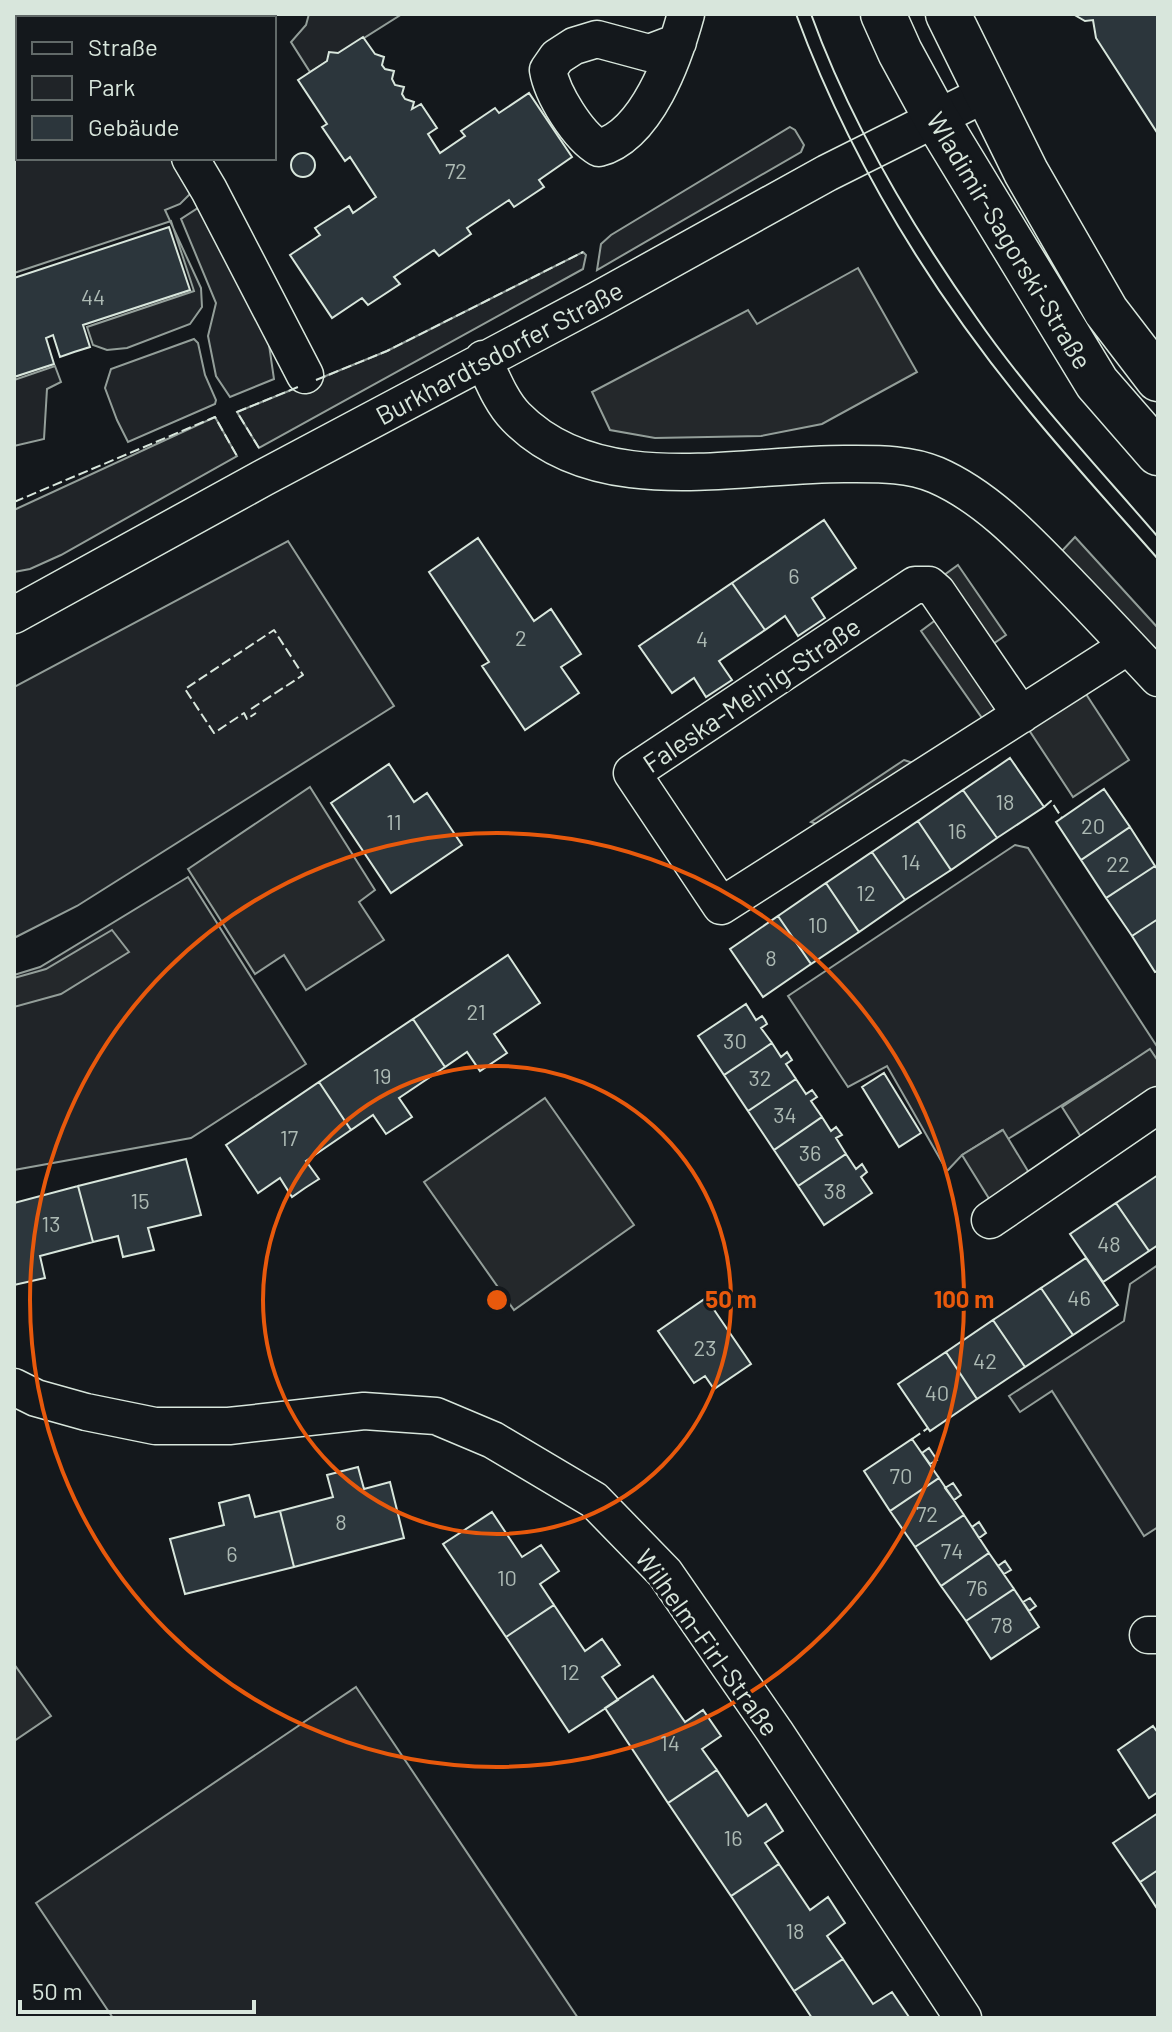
<svg xmlns="http://www.w3.org/2000/svg" width="1172" height="2032" font-family="Barlow,sans-serif">
  <rect width="100%" height="100%" fill="#14181c"/>
  <path fill="#202428" stroke="#939e99" stroke-width="2" d="M309,14H402L310,72L291,42L306,25Z
    M14,24H18V158H175L190,194L180,204L165,210L201,288L202,307L190,324L127,348L107,350L93,345L87,327L194,291L171,221L14,273Z
    M790,127L795,130L804,145L801,152L597,270L601,244L611,235Z
    M198,208L216,217L268,338L274,379L230,397L216,376L208,336L216,303L181,219Z
    M583,252L586,255L583,269L259,448L237,412L387,351Z
    M194,339L198,343L205,375L216,400L215,404L128,442L117,420L105,388L111,369Z
    M55,366L61,382L47,389L44,439L14,446V380Z
    M215,417L237,456L61,555L30,569L14,572V510Z
    M288,541L394,706L77,906L14,938V687Z
    M1015,845L1028,848L1158,1048V1061L1150,1050L1008,1139L1002,1130L962,1155L947,1171L887,1066L848,1087L788,996Z
    M188,877L306,1064L191,1138L14,1170V975L40,967Z
    M1158,1265V1527L1144,1536L1052,1391L1020,1412L1009,1396L1124,1321L1130,1284Z
    M356,1687L578,2018H113L36,1903Z"/>
  <path fill="#24282b" stroke="#939e99" stroke-width="2" d="M858,268L917,372L822,424L761,436L655,438L610,430L592,392L748,310L757,324Z
    M1075,537L1158,628V662L1060,553Z
    M958,565L1006,635L967,662L998,707L982,718L921,631L957,604L940,578Z
    M1084,691L1129,760L1073,797L1027,727Z
    M904,760L925,767L829,829L811,822Z
    M310,787L375,890L359,902L384,940L306,990L284,955L255,974L188,869Z
    M112,930L129,952L61,994L14,1007V978L46,969Z
    M1150,1049L1158,1061V1105L1090,1151L1062,1107Z
    M545,1098L634,1225L514,1310L424,1182Z
    M1003,1130L1037,1186L998,1213L962,1155Z
    M14,1664L51,1716L14,1741Z"/>
  <path fill="#2c363c" stroke="#d8e6dc" stroke-width="2" d="M1073,14H1158V134L1096,38L1093,20L1085,21Z
    M363,37L375,54L384,57L382,65L385,69L394,71L392,79L395,85L404,87L402,94L405,99L414,102L412,109L421,104L437,128L428,134L440,153L465,136L461,131L495,108L499,113L529,93L572,157L539,180L544,187L514,207L509,200L467,228L471,234L439,256L434,250L394,277L400,284L368,305L362,298L332,318L290,255L320,235L315,228L349,206L353,213L376,197L350,157L345,161L322,127L327,124L298,80L327,61L329,52L338,53Z
    M291 165a12 12 0 1 1 24 0a12 12 0 1 1-24 0Z
    M169,227L190,290L83,325L90,347L74,352L60,357L53,335L46,338L54,364L14,377V278Z
    M824,520L856,568L812,598L825,618L798,636L785,616L765,630L732,583Z
    M478,538L534,621L551,609L581,654L561,667L579,693L525,730L482,666L489,662L429,572Z
    M732,583L765,630L719,661L732,680L706,697L694,678L672,693L639,646Z
    M1010,758L1044,807L997,838L963,790Z
    M389,764L414,802L427,793L462,845L391,893L331,803Z
    M1104,789L1130,827L1081,860L1056,822Z
    M963,790L997,838L951,870L918,821Z
    M918,821L951,870L905,900L872,852Z
    M1130,827L1155,866L1106,898L1081,860Z
    M872,852L905,900L859,932L826,883Z
    M1155,866L1158,870V919L1132,936L1106,898Z
    M826,883L859,932L811,964L778,916Z
    M778,916L811,964L763,997L730,949Z
    M1158,919V971L1155,972L1132,936Z
    M508,955L540,1003L494,1034L507,1053L480,1071L467,1052L445,1067L413,1019Z
    M746,1004L756,1020L762,1016L765,1020L767,1024L761,1028L772,1043L724,1075L698,1036Z
    M413,1019L445,1067L399,1098L412,1117L386,1134L373,1115L351,1130L319,1082Z
    M772,1043L781,1057L787,1052L792,1060L786,1064L796,1079L748,1111L724,1075Z
    M884,1073L921,1133L899,1147L862,1087Z
    M796,1079L806,1094L812,1090L817,1097L811,1101L822,1117L774,1150L748,1111Z
    M319,1082L351,1130L306,1161L319,1179L305,1188L292,1197L280,1178L258,1193L226,1145Z
    M822,1117L831,1131L836,1127L842,1135L836,1138L846,1154L798,1186L774,1150Z
    M846,1154L856,1169L862,1164L867,1172L861,1177L872,1193L824,1225L798,1186Z
    M186,1159L201,1215L148,1228L154,1250L136,1254L123,1257L118,1236L93,1242L78,1186Z
    M1158,1175V1245L1149,1251L1116,1203Z
    M78,1186L93,1242L40,1256L45,1278L14,1285V1203Z
    M1116,1203L1149,1251L1103,1282L1070,1234Z
    M1086,1258L1118,1305L1073,1335L1041,1288Z
    M1041,1288L1073,1335L1025,1367L993,1320Z
    M706,1298L751,1364L714,1389L705,1376L694,1383L658,1331Z
    M993,1320L1025,1367L977,1399L946,1352Z
    M946,1352L977,1399L930,1431L898,1384Z
    M912,1439L939,1478L890,1511L864,1471Z
    M929,1448L937,1460L930,1464L922,1453Z
    M358,1467L364,1489L390,1482L404,1538L294,1567L280,1511L333,1497L327,1475Z
    M939,1478L964,1515L915,1547L890,1511Z
    M953,1483L961,1495L954,1500L945,1488Z
    M249,1495L255,1517L280,1511L294,1567L185,1594L170,1539L224,1525L219,1503Z
    M492,1512L522,1557L541,1545L559,1571L540,1584L554,1605L506,1637L443,1544Z
    M964,1515L989,1553L941,1586L915,1547Z
    M979,1522L986,1533L979,1538L972,1527Z
    M989,1553L1014,1589L966,1621L941,1586Z
    M1005,1561L1011,1570L1004,1574L998,1566Z
    M1014,1589L1039,1627L991,1659L966,1621Z
    M1030,1598L1036,1606L1029,1611L1023,1602Z
    M554,1605L585,1651L602,1639L620,1665L602,1677L618,1700L569,1732L506,1637Z
    M653,1676L685,1722L703,1710L721,1736L702,1749L717,1770L668,1803L605,1708Z
    M1153,1726L1158,1733V1792L1149,1798L1118,1750Z
    M717,1770L748,1816L766,1804L783,1831L765,1843L779,1864L731,1896L668,1803Z
    M1158,1813V1870L1140,1882L1113,1843Z
    M779,1864L810,1910L828,1897L845,1923L827,1936L843,1959L794,1991L731,1896Z
    M1158,1870V1910L1140,1882Z
    M843,1959L873,2004L892,1992L909,2017L812,2018L794,1991Z"/>
  <g fill="none" stroke-linecap="round" stroke-linejoin="round">
    <defs>
      <path id="minor" d="M128,14L130,18
        M253,14V16
        M678,42L649,53L597,39L574,46L557,57L548,70C552,94 578,136 599,148C647,135 674,58 686,14
        M190,158L209,190L305,375
        M483,359C492,378 501,402 516,417C599,502 741,463 847,464C877,464 908,463 936,475C989,498 1031,545 1071,586C1100,616 1129,647 1158,678
        M14,615L263,478L596,301L827,173L987,93
        M1021,715L937,592L929,585H915L632,773L721,906C857,819 993,733 1128,646
        M990,1220L1158,1105
        M14,1387L36,1398L86,1412L155,1426H229L364,1411L436,1416L493,1440L594,1500L665,1573L775,1732L963,2018
        M1148,1635H1158"/>
      <path id="major" d="M883,14L900,52L937,120L1097,383L1158,453
        M948,14L1026,172L1106,311L1158,379"/>
    </defs>
    <use href="#minor" stroke="#d8e6dc" stroke-width="39"/>
    <use href="#major" stroke="#d8e6dc" stroke-width="47"/>
    <use href="#minor" stroke="#14181c" stroke-width="36"/>
    <use href="#major" stroke="#14181c" stroke-width="44"/>
    <path stroke="#d8e6dc" stroke-width="2" d="M796,14C849,158 932,293 1030,412C1071,462 1115,510 1158,559
      M811,14C850,122 910,223 976,317C1030,395 1096,465 1158,537"/>
    <path stroke="#d8e6dc" stroke-width="2" stroke-dasharray="10 4" stroke-linecap="butt" d="M316,380L387,351L583,252
      M259,448L237,412L298,387
      M14,502L215,417L237,456
      M251,709L303,675L274,630L185,689L214,733L244,713L247,719L256,713
      M1044,807L1051,801L1062,818
      M912,1439L928,1428"/>
  </g>
  <g fill="none" stroke="#e8590c" stroke-width="4">
    <circle cx="497" cy="1300" r="234"/>
    <circle cx="497" cy="1300" r="467"/>
  </g>
  <g text-anchor="middle" dominant-baseline="central" stroke-width="6" stroke-linejoin="round" paint-order="stroke">
    <g font-size="22" fill="#adbab4">
      <text x="456" y="170">72</text>
      <text x="93" y="296">44</text>
      <text x="794" y="575">6</text>
      <text x="521" y="637">2</text>
      <text x="702" y="638">4</text>
      <text x="1005" y="801">18</text>
      <text x="394" y="821">11</text>
      <text x="1093" y="825">20</text>
      <text x="957" y="830">16</text>
      <text x="911" y="861">14</text>
      <text x="1118" y="863">22</text>
      <text x="866" y="892">12</text>
      <text x="818" y="924">10</text>
      <text x="771" y="957">8</text>
      <text x="476" y="1011">21</text>
      <text x="735" y="1040">30</text>
      <text x="382" y="1075">19</text>
      <text x="760" y="1077">32</text>
      <text x="785" y="1114">34</text>
      <text x="289" y="1137">17</text>
      <text x="810" y="1152">36</text>
      <text x="835" y="1190">38</text>
      <text x="140" y="1200">15</text>
      <text x="51" y="1223">13</text>
      <text x="1109" y="1243">48</text>
      <text x="1079" y="1297">46</text>
      <text x="705" y="1347">23</text>
      <text x="985" y="1360">42</text>
      <text x="937" y="1392">40</text>
      <text x="901" y="1475">70</text>
      <text x="927" y="1513">72</text>
      <text x="341" y="1521">8</text>
      <text x="952" y="1550">74</text>
      <text x="232" y="1553">6</text>
      <text x="507" y="1577">10</text>
      <text x="977" y="1587">76</text>
      <text x="1002" y="1624">78</text>
      <text x="570" y="1671">12</text>
      <text x="670" y="1742">14</text>
      <text x="733" y="1837">16</text>
      <text x="795" y="1930">18</text>
    </g>
    <g font-size="26" fill="#d8e6dc" stroke="#14181c">
      <text transform="translate(1010 240) rotate(59)">Wladimir-Sagorski-Straße</text>
      <text transform="translate(499 352) rotate(-28)">Burkhardtsdorfer Straße</text>
      <text transform="translate(751 694) rotate(-34)">Faleska-Meinig-Straße</text>
      <text transform="translate(708 1642) rotate(54)">Wilhelm-Firl-Straße</text>
    </g>
  </g>
  <circle cx="497" cy="1300" r="12" fill="#e8590c" stroke="#14181c" stroke-width="4"/>
  <g font-size="24" text-anchor="middle" font-weight="bold" fill="#e8590c" stroke="#14181c" stroke-width="6" stroke-linejoin="round" paint-order="stroke">
    <text x="731" y="1308">50 m</text>
    <text x="964" y="1308">100 m</text>
  </g>
  <rect width="1172" height="2032" fill="none" stroke="#d8e6dc" stroke-width="32"/>
  <rect x="16" y="16" width="260" height="144" fill="#14181c" stroke="#626a69" stroke-width="2"/>
  <rect x="32" y="42" width="40" height="12" fill="#14181c" stroke="#626a69" stroke-width="2"/>
  <text x="88" y="56" font-size="24" fill="#d8e6dc">Straße</text>
  <rect x="32" y="76" width="40" height="24" fill="#202428" stroke="#626a69" stroke-width="2"/>
  <text x="88" y="96" font-size="24" fill="#d8e6dc">Park</text>
  <rect x="32" y="116" width="40" height="24" fill="#2c363c" stroke="#626a69" stroke-width="2"/>
  <text x="88" y="136" font-size="24" fill="#d8e6dc">Gebäude</text>
  <path d="M20 2000v12h234v-12" fill="none" stroke="#d8e6dc" stroke-width="4"/>
  <text x="32" y="2000" font-size="24" fill="#d8e6dc" stroke="#14181c" stroke-width="6" paint-order="stroke">50 m</text>
</svg>
